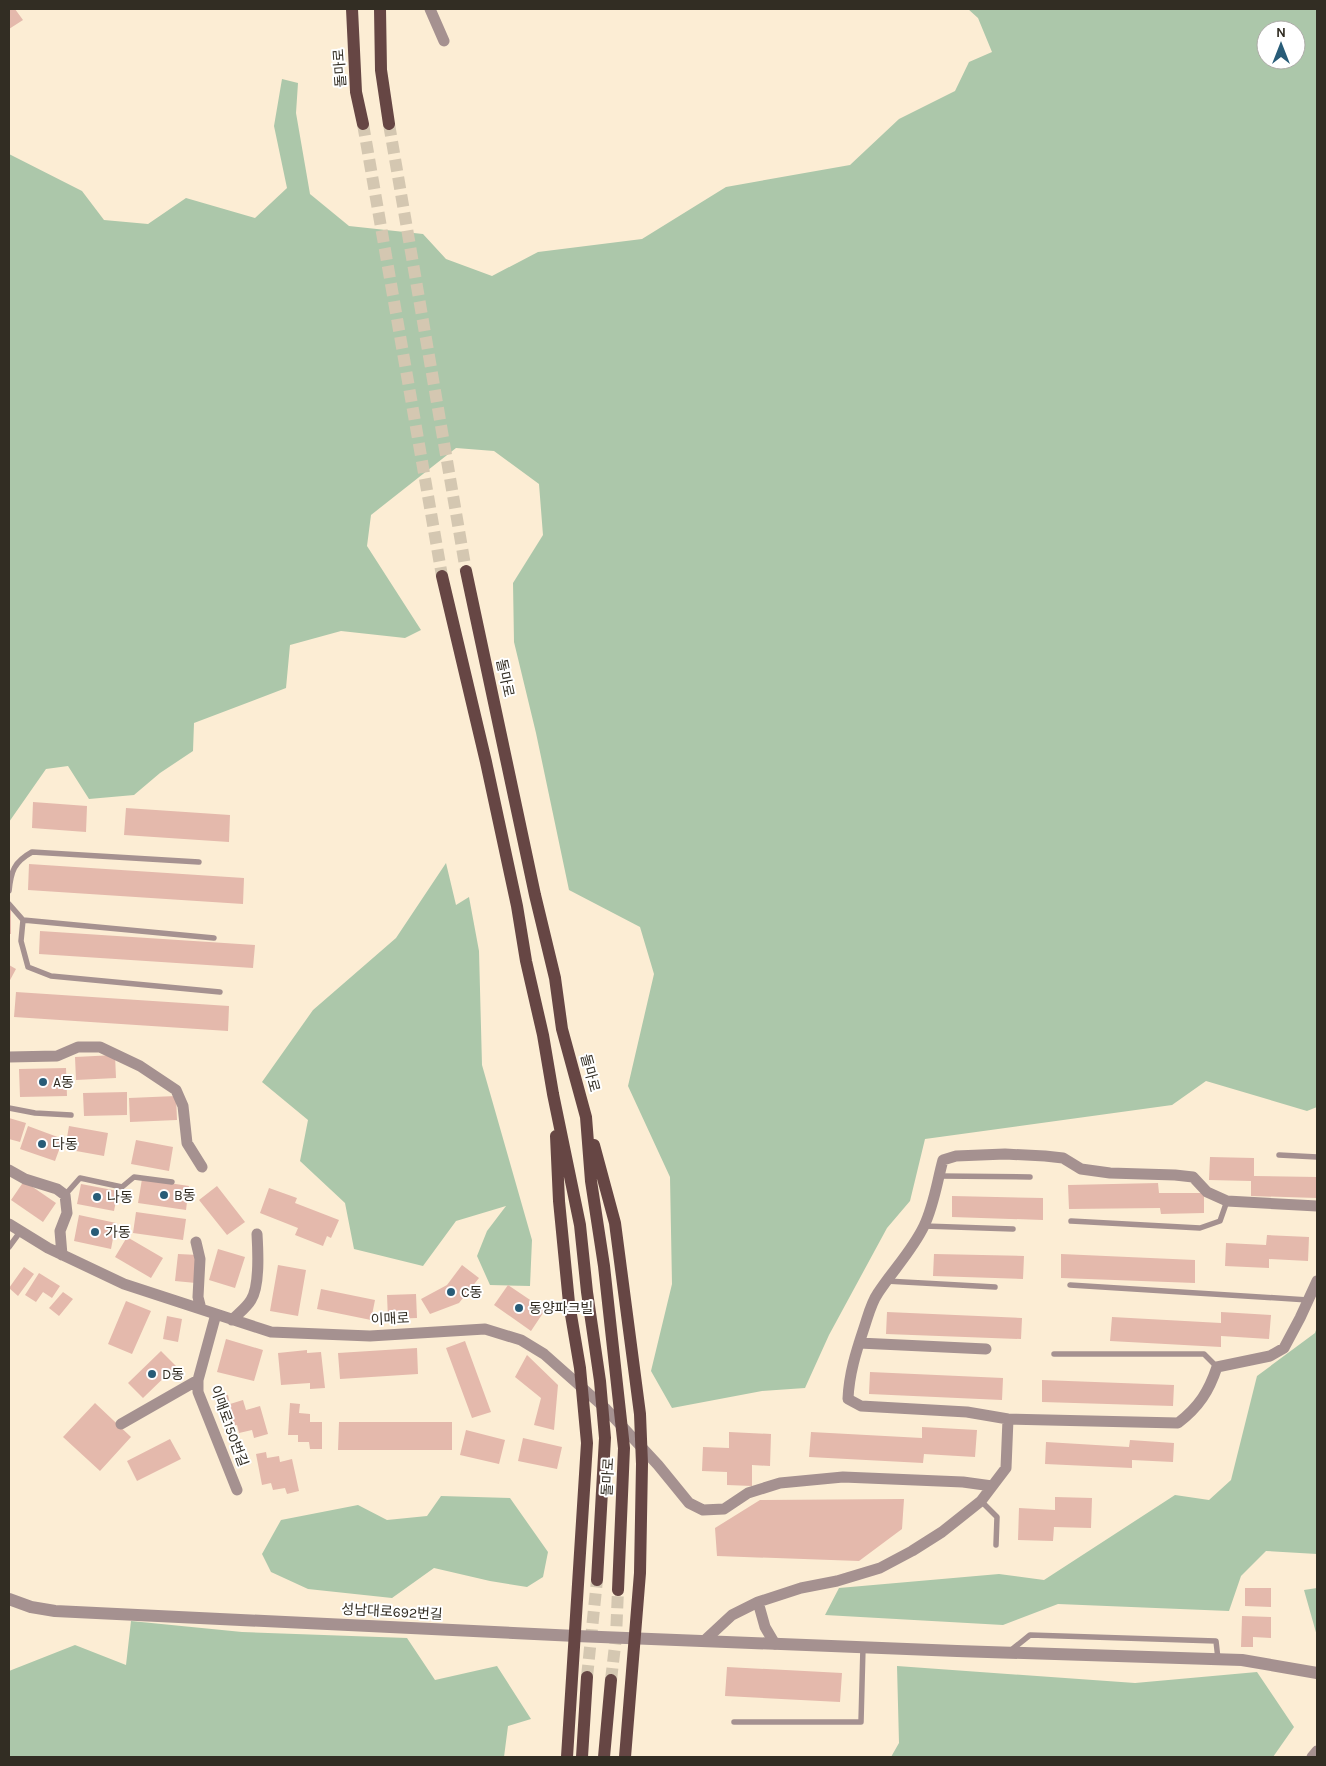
<svg xmlns="http://www.w3.org/2000/svg" width="1326" height="1766" font-family="Karla,'Noto Sans KR',sans-serif">
  <rect width="100%" height="100%" fill="#fcedd4"/>
  <path fill="#acc7aa" fill-rule="evenodd" d="M968,9H1317V1107L1307,1111L1206,1081L1172,1105L925,1139L910,1201L887,1228L829,1335L805,1388L762,1391L672,1408L651,1371L672,1284L670,1177L628,1086L654,974L640,927L569,890L536,733L514,642L513,583L543,535L539,484L494,451L456,448L371,515L367,546L421,630L405,638L341,631L290,645L286,688L194,723L193,751L160,773L134,795L89,799L68,766L46,769L9,822V154L82,191L104,220L148,224L186,198L255,218L287,188L274,126L282,79L298,83L296,113L310,194L349,226L423,234L446,259L492,276L538,252L642,239L726,187L850,165L899,119L955,91L969,62L992,52L978,18ZM1266,30H1296V60H1266Z
    M446,863L456,905L469,897L479,951L482,1065L532,1240L530,1286L490,1285L477,1256L487,1231L506,1206L456,1221L423,1266L354,1249L345,1203L300,1161L308,1120L262,1082L313,1010L396,938Z
    M1317,1327V1554L1266,1551L1241,1576L1229,1611L1058,1604L1003,1625L825,1615L839,1588L999,1574L1044,1580L1175,1495L1209,1500L1231,1480L1257,1376L1315,1333Z
    M441,1496L510,1498L548,1552L543,1577L527,1587L490,1581L434,1568L392,1598L308,1589L271,1572L262,1554L281,1520L358,1505L387,1520L427,1516Z
    M1317,1588V1636L1304,1590Z
    M131,1621L242,1632L407,1638L435,1680L497,1666L531,1719L508,1726L504,1757H9V1671L75,1645L126,1665Z
    M897,1666L1135,1683L1257,1672L1294,1727L1273,1757H891L899,1743Z"/>
  <path fill="#e4b9ac" d="M9,9H15L23,20L9,29Z
    M33,802L87,806L86,832L32,828Z
    M126,808L230,815L229,842L124,835Z
    M29,864L244,878L243,904L28,890Z
    M9,909H11V934H9Z
    M40,931L255,945L253,968L39,954Z
    M9,965L16,969L9,982Z
    M16,992L229,1006L228,1031L14,1017Z
    M115,1055L116,1078L76,1080L75,1057Z
    M66,1068L67,1096L20,1097L19,1069Z
    M127,1092V1115L84,1116L83,1093Z
    M176,1096L177,1120L130,1122L129,1098Z
    M9,1118L26,1123L20,1142L9,1139Z
    M28,1126L63,1139L55,1161L20,1149Z
    M69,1126L108,1133L104,1156L65,1149Z
    M136,1140L173,1147L169,1171L131,1164Z
    M1210,1157L1254,1158V1176L1317,1177V1198L1251,1196V1181L1209,1180Z
    M142,1179L189,1186L186,1210L138,1203Z
    M24,1181L56,1203L43,1222L11,1200Z
    M1158,1183L1159,1193H1204V1213L1161,1214L1160,1208L1069,1209L1068,1185Z
    M81,1184L118,1191L114,1211L77,1204Z
    M217,1186L245,1222L227,1235L199,1200Z
    M269,1188L297,1198L295,1203L339,1220L331,1238L327,1236L323,1246L295,1235L298,1228L260,1213Z
    M952,1196L1043,1198V1220L952,1217Z
    M136,1212L186,1219L183,1240L133,1233Z
    M79,1215L116,1223L111,1249L74,1241Z
    M1267,1235L1309,1237L1308,1261L1269,1259V1268L1225,1266L1226,1243L1266,1245Z
    M127,1237L163,1258L151,1278L115,1257Z
    M218,1249L245,1257L235,1288L209,1280Z
    M178,1254L198,1255L196,1283L175,1281Z
    M934,1254L1024,1256L1023,1279L933,1276Z
    M1061,1254L1195,1260V1283L1061,1278Z
    M278,1265L306,1270L298,1316L270,1311Z
    M462,1265L479,1278L459,1303L430,1314L421,1299L447,1285Z
    M24,1267L34,1274L18,1296L9,1288Z
    M39,1273L60,1286L52,1298L43,1292L36,1302L25,1295Z
    M508,1285L545,1310L531,1331L494,1305Z
    M321,1289L375,1300L371,1320L317,1309Z
    M63,1292L73,1299L59,1316L49,1308Z
    M416,1294L417,1318L388,1319L387,1295Z
    M126,1301L151,1311L132,1354L108,1344Z
    M887,1312L1022,1318L1021,1339L886,1334Z
    M1221,1312L1271,1315L1269,1339L1221,1336V1347L1110,1341L1112,1317L1221,1323Z
    M167,1316L182,1319L178,1342L163,1339Z
    M226,1339L263,1350L254,1381L217,1372Z
    M465,1341L491,1412L472,1418L446,1348Z
    M417,1348L418,1374L340,1379L338,1353Z
    M307,1350V1353L321,1352L325,1388L310,1389V1383L281,1385L278,1353Z
    M161,1351L176,1366L143,1398L128,1383Z
    M527,1355L558,1385L554,1430L534,1425L541,1398L515,1377Z
    M870,1372L1003,1378L1002,1400L869,1394Z
    M1042,1380L1174,1385L1173,1406L1042,1402Z
    M228,1395L230,1404L243,1400L246,1410L260,1406L268,1434L254,1438L252,1430L239,1433L237,1425L227,1428L219,1397Z
    M95,1403L131,1437L100,1471L63,1437Z
    M290,1403L300,1404L299,1413L310,1414V1422H322V1449H310L309,1442H298V1435H288Z
    M339,1422H452V1450H338Z
    M922,1427L977,1430L975,1457L924,1454L923,1463L809,1457L811,1432L922,1438Z
    M466,1430L505,1440L499,1464L460,1455Z
    M729,1432L771,1434L770,1466L752,1465V1486L727,1485V1472L702,1471L703,1447L729,1448Z
    M523,1438L562,1447L557,1469L518,1461Z
    M170,1439L181,1459L137,1481L127,1461Z
    M1130,1440L1174,1443L1173,1462L1132,1460V1468L1045,1464L1046,1442L1129,1447Z
    M266,1452L267,1458L279,1456L280,1462L292,1459L299,1491L287,1494L285,1488L273,1490L271,1483L262,1485L256,1454Z
    M1055,1497L1092,1498L1091,1528L1054,1527L1053,1541L1018,1540L1019,1508L1055,1510Z
    M904,1499L902,1529L859,1561L717,1556L715,1528L760,1500Z
    M1245,1588H1271V1607L1245,1606Z
    M1242,1616L1271,1617V1638L1253,1637V1647H1241Z
    M727,1667L842,1673L840,1702L725,1696Z"/>
  <g fill="none" stroke-linecap="round" stroke-linejoin="round">
    <path stroke="#d4c7b1" stroke-width="12" stroke-dasharray="12 6" stroke-linecap="butt" d="M363,124L442,576
      M389,124L466,571
      M587,1677L597,1580
      M611,1680L616,1637L618,1590"/>
    <path stroke="#a59190" stroke-width="5.5" d="M9,891C11,871 14,862 32,852L199,862
      M9,904L23,920L21,941L28,967L51,976L220,992
      M23,920L214,938
      M9,1108L35,1113L71,1115
      M1279,1155L1317,1157
      M939,1176L1030,1177
      M65,1195L80,1178L122,1187L134,1177L172,1182
      M1071,1221L1200,1228L1220,1221L1227,1201
      M924,1226L1013,1229
      M9,1247L20,1232
      M886,1281L995,1287
      M1070,1285L1308,1300
      M1054,1354H1204L1217,1367
      M981,1501L997,1517L996,1545
      M1010,1651L1030,1635L1216,1641L1218,1659
      M734,1722H861L863,1647"/>
    <path stroke="#a59190" stroke-width="11" d="M430,9L444,41
      M9,1057L57,1056L78,1047H100L140,1066L176,1090L183,1106L187,1143L202,1167
      M9,1170L25,1179L57,1189L65,1195L67,1213L60,1231L62,1255
      M1317,1206L1227,1201L1207,1192L1193,1177L1175,1175L1110,1173L1081,1169L1063,1158L1045,1156L1005,1154L956,1156L943,1160C937,1182 934,1205 924,1226C912,1251 893,1270 878,1293C871,1303 868,1316 864,1328C856,1352 849,1374 848,1399L861,1406L967,1412L1008,1419L1178,1423C1199,1407 1209,1391 1217,1367L1270,1356L1284,1348L1300,1318L1317,1281
      M9,1224L48,1248L124,1284L271,1332L370,1336L485,1329L521,1340L544,1354L605,1408L658,1465L689,1503L703,1510L724,1509L748,1493L780,1483L843,1477L963,1482L992,1486
      M196,1242L200,1259L198,1297L201,1309
      M216,1314L198,1380V1392L237,1490
      M232,1320C238,1314 247,1307 251,1300C260,1286 258,1251 257,1234
      M859,1343L986,1349
      M121,1424L198,1380
      M758,1602L765,1627L775,1644
      M704,1641L732,1615L758,1602L801,1588L837,1581L880,1568L912,1551L942,1532L981,1501L1006,1468L1008,1419
      M1312,1757L1317,1751"/>
    <path stroke="#a59190" stroke-width="12" d="M9,1599L31,1607L55,1611L576,1636L957,1651L1242,1660L1317,1673"/>
    <path stroke="#664644" stroke-width="12" d="M352,9L356,92L363,124
      M380,9L381,70L389,124
      M466,571L535,895L555,978L562,1029L586,1117L591,1181L604,1266L624,1448L618,1590
      M442,576L486,762L517,906L526,961L543,1035L553,1094L580,1225L587,1292L600,1381L605,1438L597,1580
      M556,1136L559,1201L569,1303L580,1368L587,1443L567,1757
      M594,1145L615,1223L640,1414L642,1464L640,1573L625,1757
      M582,1757L587,1677
      M604,1757L611,1680"/>
  </g>
  <g fill="#285c78" stroke="#fff" stroke-width="2">
    <circle cx="43" cy="1082" r="5"/>
    <circle cx="42" cy="1144" r="5"/>
    <circle cx="164" cy="1195" r="5"/>
    <circle cx="97" cy="1197" r="5"/>
    <circle cx="95" cy="1232" r="5"/>
    <circle cx="451" cy="1292" r="5"/>
    <circle cx="519" cy="1308" r="5"/>
    <circle cx="152" cy="1374" r="5"/>
  </g>
  <g text-anchor="middle" dominant-baseline="central" stroke-width="4" stroke-linejoin="round" paint-order="stroke">
    <g font-size="14" fill="#322d23" stroke="#fff">
      <text transform="translate(340 68) rotate(-94)">돌마로</text>
      <text transform="translate(505 678) rotate(78)">돌마로</text>
      <text transform="translate(590 1073) rotate(75)">돌마로</text>
      <text transform="translate(390 1319) rotate(-3)">이매로</text>
      <text transform="translate(229 1426) rotate(70)">이매로150번길</text>
      <text transform="translate(608 1477) rotate(-87)">돌마로</text>
      <text transform="translate(392 1612) rotate(3)">성남대로692번길</text>
    </g>
    <g font-size="14" fill="#322d23" stroke="#fff" text-anchor="start">
      <text x="53" y="1082">A동</text>
      <text x="52" y="1144">다동</text>
      <text x="174" y="1195">B동</text>
      <text x="107" y="1197">나동</text>
      <text x="105" y="1232">가동</text>
      <text x="461" y="1292">C동</text>
      <text x="529" y="1308">동양파크빌</text>
      <text x="162" y="1374">D동</text>
    </g>
  </g>
  <rect width="1326" height="1766" fill="none" stroke="#322d23" stroke-width="20"/>
  <g transform="translate(1281 45)"><circle r="24" fill="#ffffff" stroke="#adaba7"/>
  <path d="M0-4L9 19L0 12L-9 19Z" fill="#285c78"/>
  <text y="-8" font-size="14" font-weight="bold" text-anchor="middle" fill="#322d23">N</text>
  </g>
</svg>
